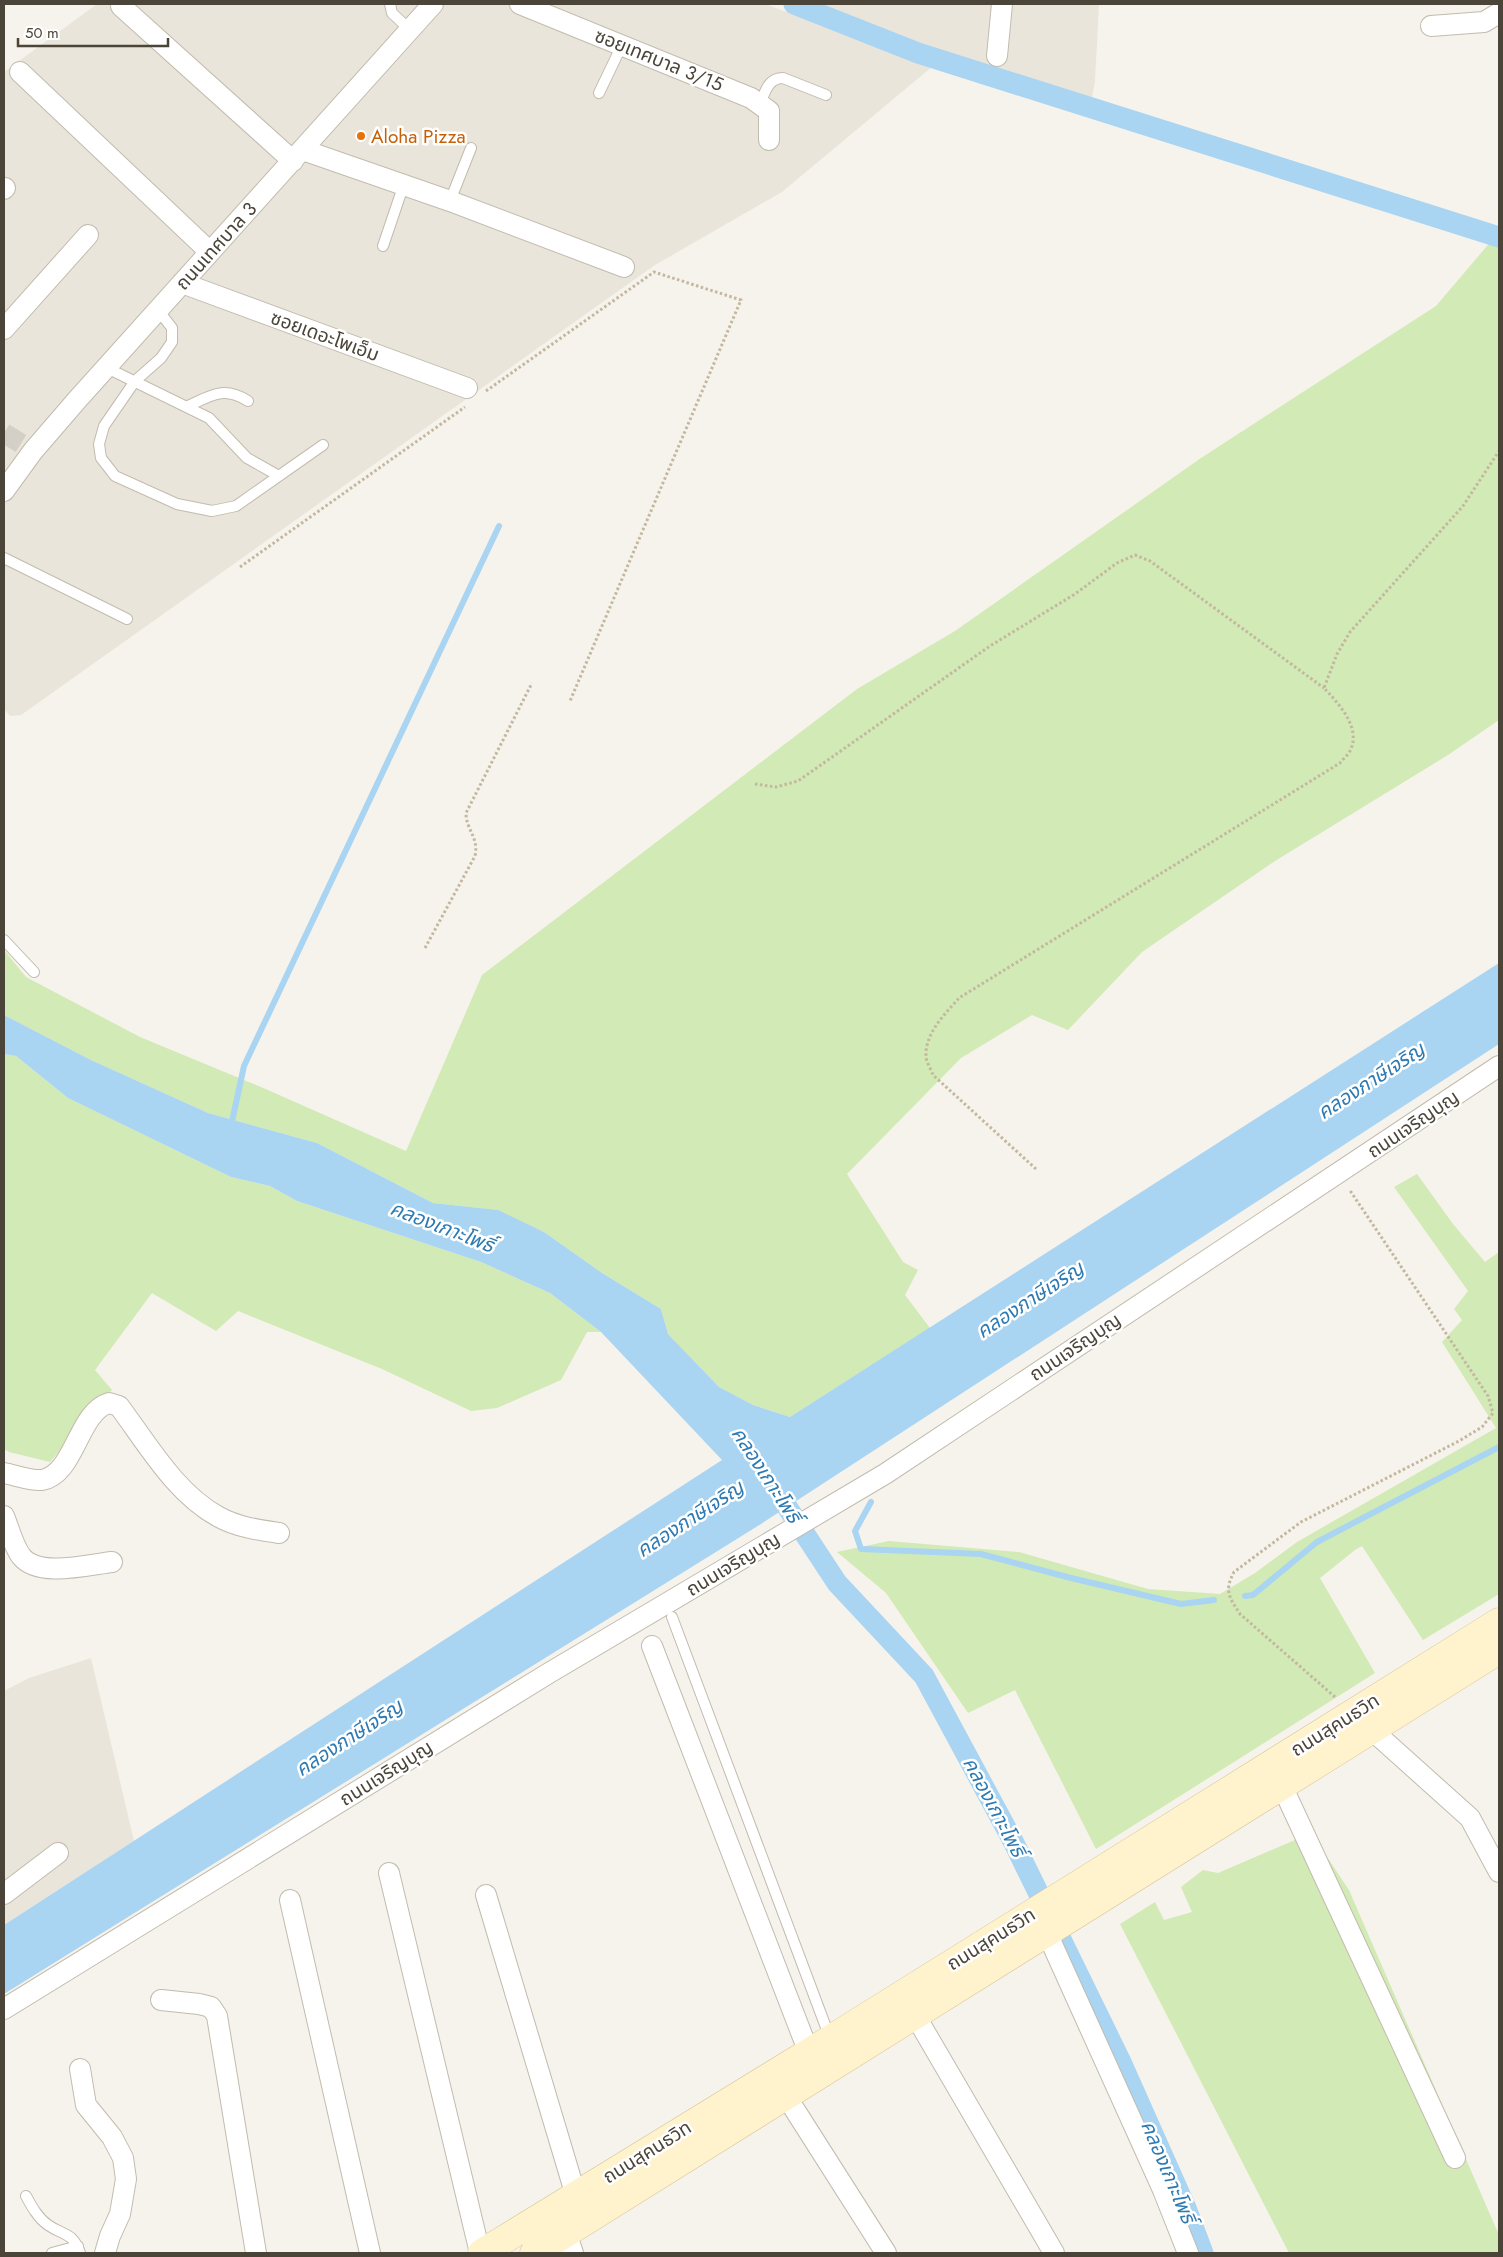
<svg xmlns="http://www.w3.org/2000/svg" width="1503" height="2257" font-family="Jost,'Noto Sans Thai',sans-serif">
  <rect width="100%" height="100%" fill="#f6f3ec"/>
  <path fill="#eae5da" d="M97,4H765L892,51L902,37L823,4H1099L1095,81L1090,108L933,66L782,192L655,265L21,715L10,716L4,709V72Z
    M91,1658L134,1841L4,1925V1691L29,1678Z"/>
  <path fill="#d2eab5" d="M1498,233L1499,720L1448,755L1275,861L1142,952L1068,1030L1032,1015L961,1058L847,1174L903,1262L918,1270L905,1295L930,1328L790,1417L753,1405L719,1387L668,1334L661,1309L602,1273L544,1232L497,1210L433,1203L317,1143L208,1113L91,1060L4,1015V950L26,977L140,1037L261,1087L406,1151L482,975L857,689L955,631L1201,458L1436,306Z
    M4,1054L16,1056L68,1098L231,1177L270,1186L297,1201L481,1262L550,1293L601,1332H587L561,1380L497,1408L471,1411L382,1369L238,1311L216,1331L152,1293L95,1370L112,1390L50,1462L9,1452L4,1449Z
    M1417,1174L1453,1224L1485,1262L1499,1252V1594L1423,1640L1362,1546L1355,1550L1320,1578L1375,1673L1096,1849L1015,1690L968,1713L886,1593L837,1552L889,1541L1019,1552L1148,1589L1220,1594L1255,1573L1297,1542L1496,1428L1442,1342L1462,1320L1454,1309L1468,1291L1394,1187Z
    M1311,1833L1349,1890L1499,2235V2253H1289L1120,1924L1155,1902L1164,1920L1192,1912L1181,1887L1203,1870L1218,1873Z"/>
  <path fill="#a9d4f2" d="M1499,963V1044L761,1524L4,1994V1925L722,1460L601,1332L550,1293L481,1262L297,1201L270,1186L231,1177L68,1098L16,1056L4,1054V1015L91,1060L208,1113L317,1143L433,1203L498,1210L544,1232L602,1273L661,1309L668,1334L719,1387L753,1405L790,1417Z"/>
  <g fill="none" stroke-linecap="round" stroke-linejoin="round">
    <path stroke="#a9d4f2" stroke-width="6" d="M231,1126L244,1066L499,526
      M871,1502L855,1531L861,1549L981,1554L1071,1578L1181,1604L1214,1600
      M1245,1596L1253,1595L1317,1542L1499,1447"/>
    <path stroke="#a9d4f2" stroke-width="21" d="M794,4L918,53L1499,237
      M772,1484L837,1583L924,1676L1013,1841L1121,2062L1186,2208L1203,2253"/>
    <path stroke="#d4d0c8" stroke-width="20" stroke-dasharray="20 10" stroke-linecap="butt" d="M4,433L33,451"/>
    <defs>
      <path id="service" d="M390,4L392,13L410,30
        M599,93L622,45
        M760,104C765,92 768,78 783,78L826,95
        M450,201L471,148
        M383,246L404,184
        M158,310L172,328V342L161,358L135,381L104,426L99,444L101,458L115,476L177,504L212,511L236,506L323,445
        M107,368L209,418L247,458L279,476
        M188,406C212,395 224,386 248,401
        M4,558L127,619
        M4,940L34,972
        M672,1617L830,2038
        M26,2196C32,2207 38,2218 48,2225C64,2236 73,2232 80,2253
        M52,2253L78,2246"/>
      <path id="minor" d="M520,4L751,98L769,111V140
        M121,6L293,161
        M1431,26L1484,22L1499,13
        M997,56L1002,4
        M20,72L210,252
        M303,150L450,201L624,267
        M4,189L5,188
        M182,283L467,388
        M4,329L88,235
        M4,491L33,451L77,400L433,4
        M4,1473C15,1475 31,1481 42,1480C75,1474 78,1412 109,1403L119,1406C148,1445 176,1494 219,1517C237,1527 259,1530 279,1533
        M4,1516C9,1528 13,1545 21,1556C38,1578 87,1565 112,1562
        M652,1646L809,2053
        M1363,1722L1470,1818L1499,1872
        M1282,1786L1455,2158
        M389,1873L480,2253
        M4,1894L58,1853
        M486,1895L576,2196
        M290,1900L370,2253
        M1047,1933L1163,2190L1188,2253
        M161,2000L199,2004L211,2007L217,2016L256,2253
        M4,2009L549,1673L885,1474L1499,1066
        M915,2015L1054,2253
        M80,2069L86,2105L112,2137L123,2158L126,2179L120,2214L110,2236L105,2253
        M786,2096L886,2253
        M566,2233L573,2253"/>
      <path id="secondary" d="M482,2253L831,2039L1499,1622
        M534,2253L1499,1650"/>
    </defs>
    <use href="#service" stroke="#c2bbae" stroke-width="12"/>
    <use href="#minor" stroke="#c2bbae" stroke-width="22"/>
    <use href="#secondary" stroke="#d6c79b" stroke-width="29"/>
    <path stroke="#c4b79f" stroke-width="3" stroke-dasharray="2.5 2.5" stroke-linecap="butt" d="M486,391L654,272L741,300L570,701
      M240,567L465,407
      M755,784L776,787L798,781L990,646L1075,594L1117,563L1135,555L1150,561L1324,688
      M425,948L475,856C479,837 466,830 466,813L532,683
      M1036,1169L933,1075C931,1069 926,1062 926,1056C925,1033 945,1014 959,998L1340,763C1343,759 1348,755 1350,751C1362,728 1338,703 1324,688L1337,654L1350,632L1463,506L1499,451
      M1335,1697L1240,1614C1229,1597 1224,1591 1234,1572L1301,1522L1459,1441L1482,1427L1493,1413L1488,1396L1349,1189"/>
    <use href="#service" stroke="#fff" stroke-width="10"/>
    <use href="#minor" stroke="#fff" stroke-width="20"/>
    <use href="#secondary" stroke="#fff3cd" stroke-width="28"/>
  </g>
  <circle fill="#e8710a" stroke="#fff" stroke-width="2" cx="361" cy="136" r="5"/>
  <g text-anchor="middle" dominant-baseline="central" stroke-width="5" stroke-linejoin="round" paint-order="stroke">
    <g font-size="19" fill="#4b4439" stroke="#fff">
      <text transform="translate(659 60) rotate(22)">ซอยเทศบาล 3/15</text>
      <text transform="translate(216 246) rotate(-48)">ถนนเทศบาล 3</text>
      <text transform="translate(325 336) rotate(20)">ซอยเดอะโพเอ็ม</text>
      <text transform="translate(1413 1124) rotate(-34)">ถนนเจริญบุญ</text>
      <text transform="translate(1075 1347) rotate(-34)">ถนนเจริญบุญ</text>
      <text transform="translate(733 1564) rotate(-31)">ถนนเจริญบุญ</text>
      <text transform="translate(1335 1725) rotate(-32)">ถนนสุคนธวิท</text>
      <text transform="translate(386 1773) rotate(-32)">ถนนเจริญบุญ</text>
      <text transform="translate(991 1939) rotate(-32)">ถนนสุคนธวิท</text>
      <text transform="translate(647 2152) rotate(-32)">ถนนสุคนธวิท</text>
    </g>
    <g font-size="19" fill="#c56008" stroke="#fff" text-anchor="start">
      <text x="371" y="136">Aloha Pizza</text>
    </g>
    <g font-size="20" font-style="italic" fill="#2e7ab2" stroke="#fff">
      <text transform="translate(1371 1081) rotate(-33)">คลองภาษีเจริญ</text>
      <text transform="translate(442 1227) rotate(21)">คลองเกาะโพธิ์</text>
      <text transform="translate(1030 1300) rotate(-33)">คลองภาษีเจริญ</text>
      <text transform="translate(766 1475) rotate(57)">คลองเกาะโพธิ์</text>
      <text transform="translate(690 1519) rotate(-33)">คลองภาษีเจริญ</text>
      <text transform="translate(349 1738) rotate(-33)">คลองภาษีเจริญ</text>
      <text transform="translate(994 1807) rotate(62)">คลองเกาะโพธิ์</text>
      <text transform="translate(1168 2172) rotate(67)">คลองเกาะโพธิ์</text>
    </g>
  </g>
  <rect width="1503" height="2257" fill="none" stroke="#4b4439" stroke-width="10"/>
  <path d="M18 38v8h150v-8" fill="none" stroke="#4b4439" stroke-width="2.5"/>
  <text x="25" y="38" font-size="15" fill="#4b4439" stroke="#ffffff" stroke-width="4" paint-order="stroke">50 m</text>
</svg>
